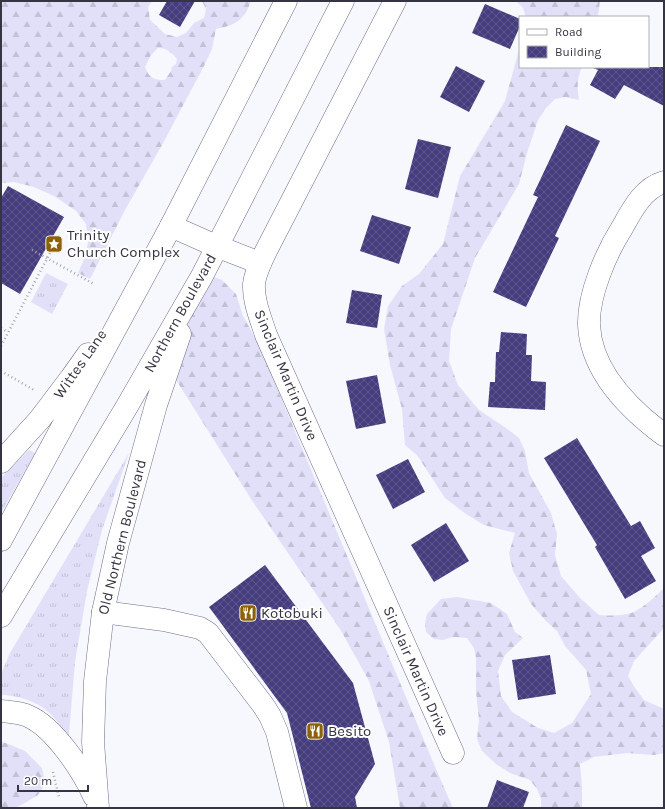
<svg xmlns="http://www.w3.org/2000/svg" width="665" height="809" font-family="Karla,sans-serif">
  <defs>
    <pattern id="grass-tufts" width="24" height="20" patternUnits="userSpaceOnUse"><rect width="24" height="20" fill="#e1e0f8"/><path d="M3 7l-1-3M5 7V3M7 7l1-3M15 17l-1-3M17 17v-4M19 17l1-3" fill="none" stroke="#c2c1d6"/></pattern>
    <pattern id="forest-firs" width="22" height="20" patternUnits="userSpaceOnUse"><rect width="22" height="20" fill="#e1e0f8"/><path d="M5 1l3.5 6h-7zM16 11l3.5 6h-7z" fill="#c2c1d6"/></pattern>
    <pattern id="building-cross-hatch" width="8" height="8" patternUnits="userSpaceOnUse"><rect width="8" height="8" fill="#463d7f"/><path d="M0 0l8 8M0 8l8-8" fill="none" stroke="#5f588d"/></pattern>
  </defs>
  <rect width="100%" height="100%" fill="#f7f7fe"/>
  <path fill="url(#grass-tufts)" d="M46,273L68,284L52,314L31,302Z
    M29,450L35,453L1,513V478Z
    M129,453L102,530L87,591L75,662L69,734L68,736H66C63,731 60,725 56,720C44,704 21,695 1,695V674L10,653Z"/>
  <path fill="url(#forest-firs)" fill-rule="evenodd" d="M1,1H152L148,7L150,20L165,34L177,37L186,33L194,23L204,18L206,9L202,1H251C244,21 235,25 216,29L212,49L204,66L162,145L125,210L90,279L78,273L85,257L88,242L86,224L76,211L54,196L34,187L14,182L1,183ZM158,48C165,47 173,53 177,59L176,64L172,67L171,71L165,80C154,80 149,78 145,67L151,55Z
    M516,1H600L598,17H526L523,8Z
    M520,46V67H582C577,77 577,89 579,100L565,97L555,99L546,108L538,120L527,153L519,184L475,258L451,329L449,361L458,385L479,410L506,428L519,438L525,451L529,473L551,513L557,534L555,555L561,576L581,599L599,615C610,616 623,616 634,612C644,607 656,596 664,588V628L634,661L628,676L635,688L644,700L664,709V753L654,755L627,753L594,757L580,764L582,787V808H541V799L537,789L530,780L510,773L496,764L482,751L477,739L479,720L476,691V658L474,648L467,638L453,637L443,640L434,639L426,632L425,624L427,614L441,599L457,597L491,603L507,614L515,632L523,638L505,655L498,671L501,696L512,712L538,728L554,733L572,723L591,694L586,670L565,646L557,631L546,621L531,604L513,571L509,553L515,533L484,525L466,514L445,498L417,455L405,445L402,409L390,365L384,329L388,306L402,286L419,274L443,244L460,176L505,101Z
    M209,275L222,280L236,294L243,316L259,345L436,769L453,808H400L389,742L369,681L340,629L251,499L168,367L202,276Z
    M1,742L6,743L25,751L42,768L45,784L38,795L16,808H1Z"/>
  <path fill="url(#building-cross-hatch)" d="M167,1H195L180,27L159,15Z
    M485,4L520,19V26L510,49L472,33Z
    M456,66L485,81L469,112L440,97Z
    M591,67H664V106L624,85L615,99L590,85L598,70Z
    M566,125L600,141L555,236L559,238L526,307L493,292L538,197L533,195Z
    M418,139L451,147L438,198L405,189Z
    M8,186L64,217L20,294L1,283V198Z
    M372,215L411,227L399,264L360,251Z
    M352,290L382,295L377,328L346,323Z
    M501,332L527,334L526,355H532L531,381L546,382L545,410L488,407L490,382H495L496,352H499Z
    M377,375L386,423L356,429L346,381Z
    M577,438L631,526L640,521L655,548L641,556L656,581L625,599L595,547L597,545L544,458Z
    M408,459L425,492L393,509L376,475Z
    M446,523L469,561L434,582L411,545Z
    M265,565L353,683L375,764L355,797L357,808H311L287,713L209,607Z
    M550,655L556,694L518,700L512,660Z
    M497,780L529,792L523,808H487Z"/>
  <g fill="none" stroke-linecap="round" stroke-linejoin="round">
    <defs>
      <path id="minor" d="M395,1L267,249C262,259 255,273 254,284C253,301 261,319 266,335L453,753
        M171,226L216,246L260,263
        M664,435C629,409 591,371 589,325C588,295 606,253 622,228C632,210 643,188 664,182
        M103,612L164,620L200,628L208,633L263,705L270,716L277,732L296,808"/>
      <path id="major" d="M1,462L40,419L71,378L88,354
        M1,540L170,228L286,1
        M1,616L126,408L202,276L343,1
        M1,711C10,712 19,712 28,716C54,727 83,771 94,796
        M98,808L93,742L95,681L103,612L118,543L156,405L180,334"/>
    </defs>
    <use href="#minor" stroke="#706e8d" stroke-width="23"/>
    <use href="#major" stroke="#706e8d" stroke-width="23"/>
    <path stroke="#a6a6b0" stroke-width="2.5" stroke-dasharray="1 3" stroke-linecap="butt" d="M32,250L94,284
      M1,328L8,332
      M1,346L59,236
      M1,371L34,390
      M53,772L59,797"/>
    <use href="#minor" stroke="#fff" stroke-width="22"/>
    <use href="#major" stroke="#fff" stroke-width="22"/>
  </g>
  <defs>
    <symbol id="sight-square" viewBox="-11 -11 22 22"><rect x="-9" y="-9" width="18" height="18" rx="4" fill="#8d6207" stroke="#fff"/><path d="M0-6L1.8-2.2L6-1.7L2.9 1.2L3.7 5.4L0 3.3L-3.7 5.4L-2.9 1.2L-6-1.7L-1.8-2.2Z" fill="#fff"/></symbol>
    <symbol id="restaurant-square" viewBox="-11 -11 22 22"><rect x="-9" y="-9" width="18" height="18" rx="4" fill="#8d6207" stroke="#fff"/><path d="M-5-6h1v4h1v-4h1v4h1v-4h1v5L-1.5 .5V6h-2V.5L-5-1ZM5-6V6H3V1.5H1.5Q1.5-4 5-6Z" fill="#fff"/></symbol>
  </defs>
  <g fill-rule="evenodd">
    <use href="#sight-square" x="44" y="234" width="20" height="20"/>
    <use href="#restaurant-square" x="238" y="603" width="20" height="20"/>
    <use href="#restaurant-square" x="305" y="721" width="20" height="20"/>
  </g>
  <g text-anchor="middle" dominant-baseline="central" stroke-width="4" stroke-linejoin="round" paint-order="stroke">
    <g font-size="15" fill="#353442" stroke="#fff" text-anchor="start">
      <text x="67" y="235">Trinity<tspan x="67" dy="17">Church Complex</tspan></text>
      <text x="261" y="613">Kotobuki</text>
      <text x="328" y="731">Besito</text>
    </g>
    <g font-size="15" fill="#353442" stroke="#fff">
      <text transform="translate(180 313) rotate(-61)">Northern Boulevard</text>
      <text transform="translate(80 364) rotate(-55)">Wittes Lane</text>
      <text transform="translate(286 375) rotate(67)">Sinclair Martin Drive</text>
      <text transform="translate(122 537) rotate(-76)">Old Northern Boulevard</text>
      <text transform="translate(416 671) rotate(66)">Sinclair Martin Drive</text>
    </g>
  </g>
  <rect width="665" height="809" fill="none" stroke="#353442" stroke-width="4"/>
  <rect x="519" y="16" width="130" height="52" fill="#ffffff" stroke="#aeaeb3"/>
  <rect x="527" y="29" width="20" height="6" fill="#ffffff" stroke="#aeaeb3"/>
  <text x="555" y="36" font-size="12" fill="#353442">Road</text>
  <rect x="527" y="46" width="20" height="12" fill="url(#building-cross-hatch)" stroke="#aeaeb3"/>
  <text x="555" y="56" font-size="12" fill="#353442">Building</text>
  <path d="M18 785v6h70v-6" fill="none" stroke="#353442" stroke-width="2"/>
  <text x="24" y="785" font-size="12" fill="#353442" stroke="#ffffff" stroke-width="3" paint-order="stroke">20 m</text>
</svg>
